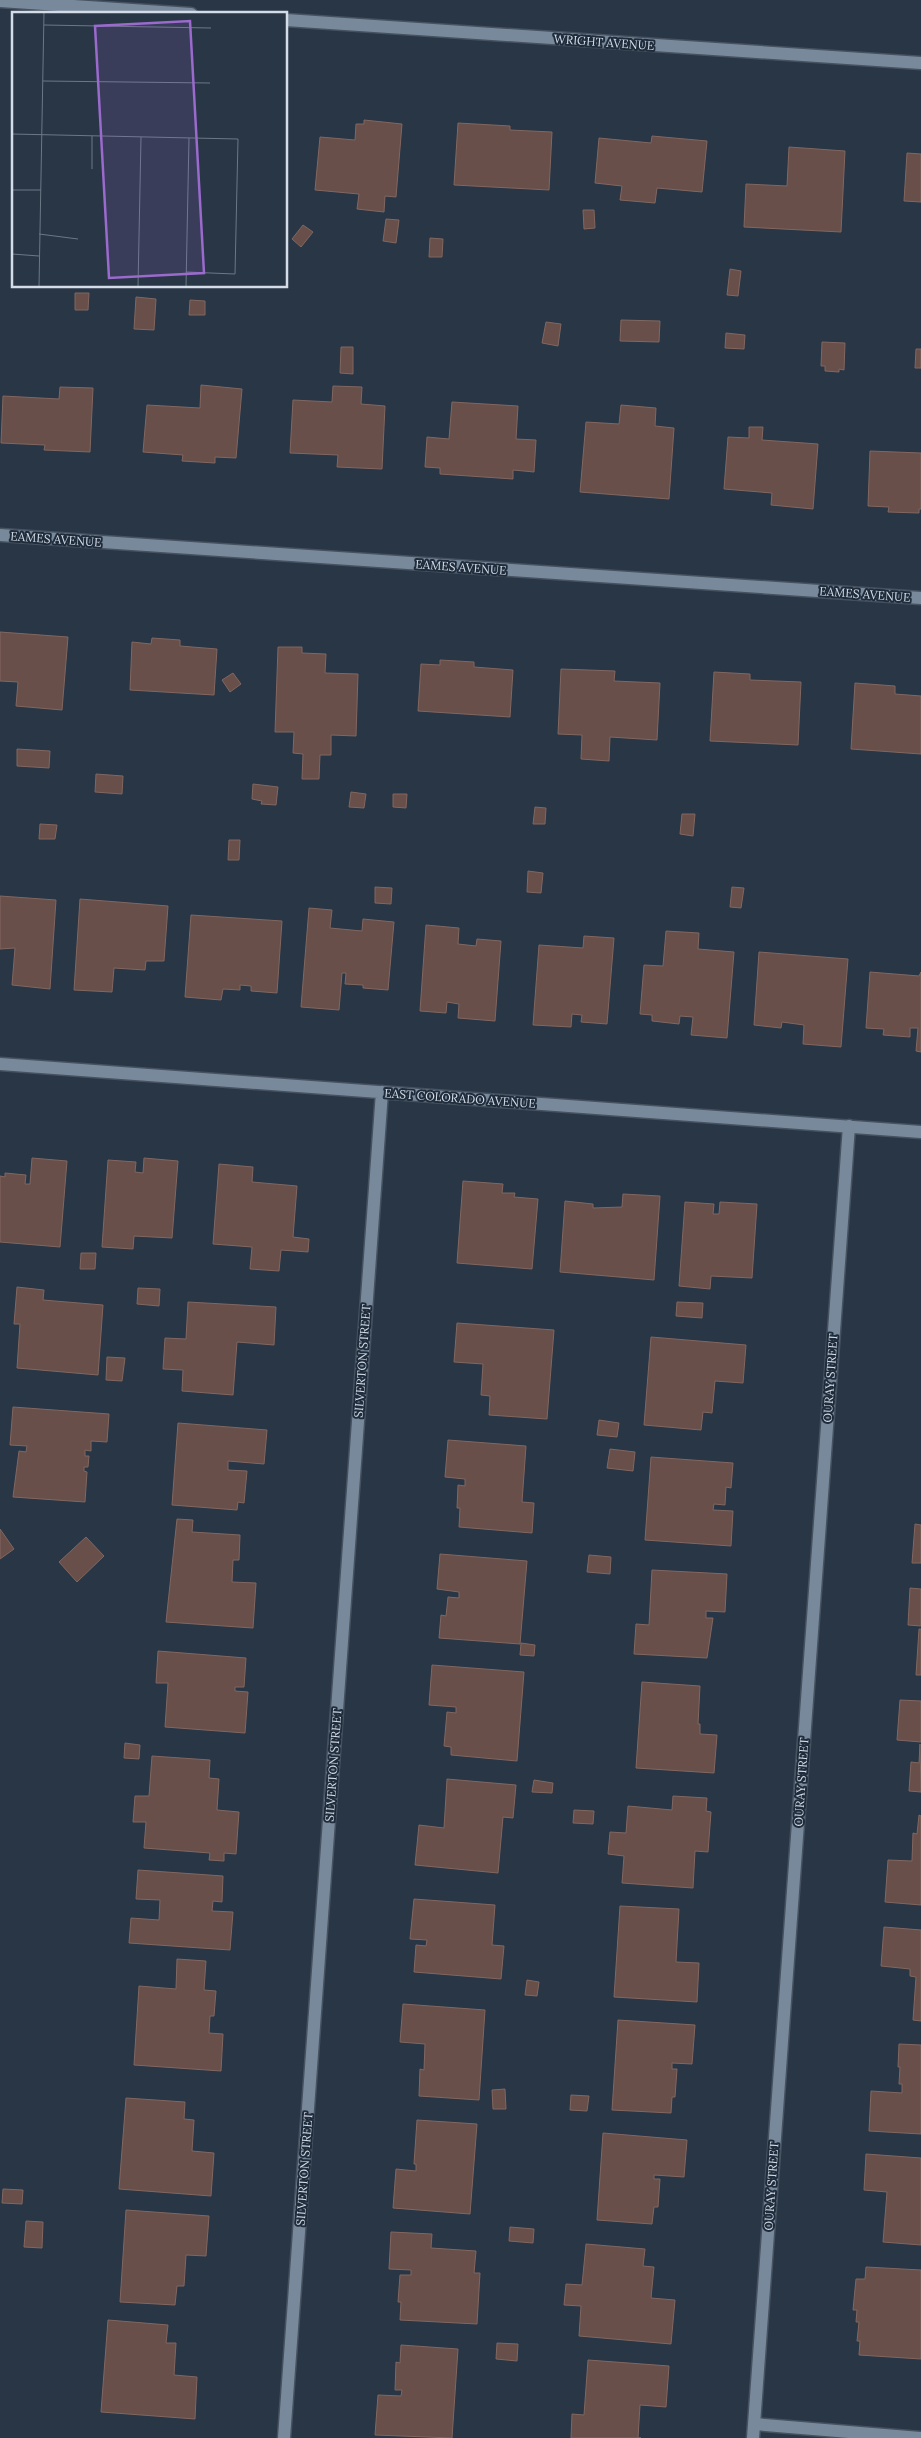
<svg xmlns="http://www.w3.org/2000/svg" width="921" height="2438" font-family="Lora,serif">
  <rect width="100%" height="100%" fill="#283646"/>
  <path fill="#684f4a" stroke="#816761" d="M364,120L402,124L396,197L385,196L384,212L357,209L359,194L315,190L320,137L355,140L356,124H364Z
    M458,123L510,126V130L552,132L549,190L454,185Z
    M652,136L707,141L702,192L657,188L655,203L620,200L622,186L595,183L599,138L651,143Z
    M789,147L845,151L841,232L744,227L746,184L787,186Z
    M907,153L921,154V202L904,201Z
    M583,210H594L595,228L584,229Z
    M386,219L399,220L396,243L383,241Z
    M303,225L313,232L301,247L292,239Z
    M430,238L443,239L442,257H429Z
    M730,269L741,271L738,296L727,295Z
    M75,293H89L88,310H75Z
    M136,297L156,299L154,330L134,329Z
    M190,300L205,301V315H189Z
    M621,320L660,321L659,342L620,341Z
    M546,322L561,324L558,346L542,343Z
    M726,333L745,335L744,349L725,348Z
    M822,342L845,343L844,370L839,369V372L825,371V366H821Z
    M341,347H353V374L340,373Z
    M916,349H921V368H915Z
    M201,385L242,389L236,458L215,457V463L182,461L183,455L143,452L147,405L200,408Z
    M333,386L362,387L361,404L385,406L382,469L337,467L338,455L290,453L293,400L332,402Z
    M60,387L93,388L90,452L44,450L45,445L1,443L3,396L59,399Z
    M452,402L518,406L516,439L536,440L534,472L513,470V479L440,474V468L425,467L427,437L449,439Z
    M621,405L656,408L655,426L674,428L669,499L580,492L586,422L619,424Z
    M749,427H763L762,440L818,444L813,509L771,505L772,493L724,489L728,437L749,438Z
    M870,451L921,453V509H919V513L888,512L889,507L868,506Z
    M0,632L68,637L62,710L16,706L18,682L0,681Z
    M152,638L180,640V646L217,649L214,695L130,690L132,642L151,644Z
    M278,647H302V653L326,654L325,673L358,674L356,736L331,735V755H320L319,779H302L303,754L293,753L294,732H275Z
    M440,660L474,662V667L513,670L510,717L418,711L421,664L440,665Z
    M561,669L615,671L614,681L660,683L657,740L610,737L609,761L581,759L582,735L558,734Z
    M714,672L750,674V680L801,682L798,745L710,741Z
    M233,673L241,684L230,692L222,680Z
    M855,683L895,686V694L921,696V754L851,749Z
    M17,749L50,751L49,768L17,766Z
    M96,774L123,776L122,794L95,792Z
    M253,784L278,787L276,805L261,804L262,801L252,799Z
    M351,792L366,794L364,808L349,807Z
    M393,794H407L406,808L393,807Z
    M535,807L546,808L545,824H533Z
    M682,814H695L693,836L680,834Z
    M40,824L57,825L55,839H39Z
    M229,840H240L239,860H228Z
    M528,871L543,873L541,893L527,892Z
    M375,887L392,888L391,904L375,903Z
    M732,887L744,888L741,908L730,907Z
    M0,896L56,900L50,989L12,985L15,948L0,949Z
    M80,899L168,906L164,961H146L145,970L114,968L112,992L74,990Z
    M309,908L332,910L330,928L362,931L363,919L394,922L388,990L363,988V985L345,984L346,973H342L339,1010L301,1007Z
    M191,915L282,921L277,993L251,991V986L240,985V990L223,989L221,1000L185,997Z
    M426,925L459,928L458,944L476,946L477,939L501,941L495,1021L458,1018L459,1004L447,1002L446,1013L420,1011Z
    M666,931L699,933L698,949L734,952L727,1038L691,1035L693,1017L680,1016L679,1024L652,1021V1015L640,1014L644,965L663,966Z
    M584,936L614,938L607,1024L581,1022L582,1015L572,1014L571,1027L533,1025L539,945L583,948Z
    M759,952L848,959L841,1047L803,1044L804,1025L782,1022L781,1028L754,1025Z
    M870,972L919,976L921,972V1052L916,1051L918,1028H910V1037L883,1035L884,1029L866,1028Z
    M32,1158L67,1161L60,1247L0,1242V1176L5,1177V1173L26,1175L25,1184H30Z
    M144,1158L178,1161L172,1238L134,1236L133,1249L102,1247L108,1160L136,1162L135,1172L143,1173Z
    M219,1164L253,1167L252,1182L297,1186L293,1237L309,1239L308,1252L281,1250L279,1271L250,1269L252,1247L213,1244Z
    M463,1181L503,1184L502,1193H515L514,1197L538,1199L532,1269L457,1263Z
    M623,1194L660,1196L654,1280L560,1272L565,1201L593,1204V1208L622,1207Z
    M685,1202L714,1204L713,1214H719L720,1202L757,1204L752,1278L711,1276L710,1289L679,1286Z
    M81,1253H96L95,1269H80Z
    M17,1287L44,1290L43,1300L103,1305L98,1375L17,1368L20,1324H14Z
    M138,1288L160,1289L159,1306L137,1304Z
    M188,1302L276,1307L274,1345L237,1342L233,1395L182,1391L183,1370L163,1369L165,1338L186,1339Z
    M677,1302L703,1303L702,1318L676,1316Z
    M457,1323L554,1330L547,1419L489,1415L490,1396L481,1395L483,1364L454,1362Z
    M651,1337L746,1345L743,1383L715,1381L712,1413L703,1412L701,1430L644,1425Z
    M107,1357L125,1358L122,1381L106,1380Z
    M13,1407L109,1414L107,1442L91,1441V1451L85,1450V1456H89L88,1467H84V1471L87,1472L85,1502L13,1497L19,1451L26,1452L27,1446L10,1445Z
    M599,1420L619,1423L617,1437L597,1435Z
    M178,1423L267,1430L264,1464L228,1461V1470L247,1471L244,1503L238,1502L237,1510L172,1505Z
    M448,1440L526,1446L522,1502L534,1503L532,1533L459,1527L460,1508H457L458,1485L465,1486V1479L445,1477Z
    M610,1449L635,1452L633,1471L607,1468Z
    M651,1457L733,1463L731,1488L726,1487L725,1505L714,1504L713,1510L733,1511L731,1546L645,1540Z
    M177,1519L193,1520L192,1532L240,1535L239,1560H233L232,1582L256,1583L253,1628L166,1622Z
    M915,1524L921,1525V1563H912Z
    M0,1529L14,1549L0,1559Z
    M86,1537L104,1556L77,1582L59,1562Z
    M440,1554L527,1561L520,1644L439,1638L441,1615L446,1616L448,1597L459,1598V1592L437,1589Z
    M589,1555L611,1557L610,1574L587,1572Z
    M652,1570L727,1574L725,1612L706,1611V1618H713L707,1658L634,1654L636,1624L649,1625Z
    M910,1588L921,1589V1626L908,1625Z
    M919,1629H921V1675H916Z
    M521,1643L535,1645L534,1656L520,1655Z
    M158,1651L246,1658L244,1687H235V1691L248,1692L245,1733L165,1727L168,1683H156Z
    M432,1665L524,1672L517,1761L451,1755V1747L444,1746L447,1712L456,1713V1707L429,1705Z
    M642,1682L700,1686L698,1724H700V1734L717,1735L714,1773L636,1768Z
    M900,1700L921,1701V1742L897,1740Z
    M125,1743L140,1745L139,1759L124,1758Z
    M920,1744L921,1792L909,1791L911,1762L919,1763Z
    M152,1756L210,1760L209,1778L219,1779L217,1810L239,1812L236,1854L224,1853V1861L209,1860L210,1853L144,1848L146,1822H133L135,1796H149Z
    M447,1779L516,1785L513,1818L503,1817L498,1873L415,1865L419,1825L444,1828Z
    M534,1780L553,1783L552,1793L532,1792Z
    M673,1796L707,1798L706,1811L711,1812L708,1852L695,1851L693,1888L622,1883L624,1856L608,1854L610,1832L626,1833L628,1806L672,1810Z
    M574,1810L594,1811L593,1824L573,1823Z
    M919,1815L921,1816V1905L885,1902L888,1860L912,1861L913,1833L917,1834Z
    M138,1870L223,1876L222,1902L213,1901L212,1911L233,1912L230,1950L129,1943L131,1918L159,1920L160,1900L136,1899Z
    M414,1899L495,1905L492,1945L504,1946L501,1979L414,1972L416,1945L426,1946L427,1940L410,1939Z
    M620,1906L679,1909L676,1962L699,1963L697,2002L614,1997Z
    M884,1927L921,1930V2021L913,2020L916,1977L910,1976V1969L881,1966Z
    M177,1959L206,1961L204,1990L216,1991L214,2016H210L209,2033L223,2034L221,2071L134,2065L139,1986L176,1989Z
    M527,1980L539,1982L537,1996L525,1995Z
    M403,2004L485,2010L479,2100L419,2096L420,2069L424,2070L425,2044L400,2042Z
    M618,2020L695,2025L692,2064L672,2063V2069H677L675,2097H672L671,2113L612,2110Z
    M899,2044L921,2045V2134L869,2131L871,2091L902,2093V2084H899L900,2067H898Z
    M505,2089L506,2109H493L492,2090Z
    M571,2095L589,2096L587,2111L570,2110Z
    M126,2098L185,2102L184,2119L194,2120L192,2151L214,2153L211,2196L119,2189Z
    M417,2120L477,2124L470,2214L393,2208L396,2169L416,2171V2164H414Z
    M603,2133L687,2140L684,2177L654,2175V2179H660L658,2207H654L652,2224L597,2220Z
    M866,2154L921,2158V2245L883,2242L887,2192L864,2190Z
    M3,2189L23,2190L22,2204L2,2203Z
    M126,2210L209,2216L206,2256L186,2255L184,2286H177L175,2305L120,2302Z
    M26,2221L43,2222L42,2248L24,2247Z
    M510,2227L534,2229L533,2243L509,2241Z
    M391,2232L432,2234L431,2248L476,2251L474,2273H480L477,2324L400,2320L401,2302H398L400,2275H411V2270L389,2269Z
    M586,2244L645,2249L643,2266L654,2267L651,2298L675,2300L671,2344L579,2336L581,2306L564,2305L566,2284L582,2285Z
    M866,2267L921,2270V2359L859,2355L860,2341H857L859,2322H856L857,2310H853L856,2279H865Z
    M108,2320L168,2325L166,2343H176L174,2375L197,2377L195,2419L101,2412Z
    M497,2343L518,2344L517,2361L496,2359Z
    M401,2345L458,2349L452,2438L375,2435L378,2395L401,2396L402,2390H395L396,2362L400,2363Z
    M588,2360L669,2366L666,2407L640,2405L638,2438H641H571L572,2414L584,2415Z"/>
  <g fill="none" stroke-linecap="round" stroke-linejoin="round">
    <defs>
      <path id="street" d="M0,1L191,14
        M286,20L921,63
        M0,535L921,598
        M0,1064L921,1132
        M754,2424L920,2438
        M284,2438L382,1092
        M753,2438L849,1126"/>
    </defs>
    <use href="#street" stroke="#475260" stroke-width="15"/>
    <use href="#street" stroke="#79899c" stroke-width="12"/>
  </g>
  <g text-anchor="middle" dominant-baseline="central" stroke-width="4" stroke-linejoin="round" paint-order="stroke">
    <g font-size="12" fill="#d4dce7" stroke="#1f2c3b">
      <text transform="translate(604 42) rotate(4)">WRIGHT AVENUE</text>
      <text transform="translate(56 539) rotate(4)">EAMES AVENUE</text>
      <text transform="translate(461 567) rotate(4)">EAMES AVENUE</text>
      <text transform="translate(865 594) rotate(4)">EAMES AVENUE</text>
      <text transform="translate(460 1098) rotate(4)">EAST COLORADO AVENUE</text>
      <text transform="translate(362 1361) rotate(-86)">SILVERTON STREET</text>
      <text transform="translate(830 1378) rotate(-86)">OURAY STREET</text>
      <text transform="translate(333 1765) rotate(-86)">SILVERTON STREET</text>
      <text transform="translate(801 1782) rotate(-86)">OURAY STREET</text>
      <text transform="translate(304 2169) rotate(-86)">SILVERTON STREET</text>
      <text transform="translate(771 2186) rotate(-86)">OURAY STREET</text>
    </g>
  </g>
  <g transform="translate(12 12)">
    <rect width="275" height="275" fill="#283646"/>
    <path fill="none" stroke="#6d7886" stroke-width="1" d="M32,13L199,16M31,69L198,71M0,122L226,127L223,262L174,260M80,157V124M0,178H29M27,222L66,227M0,242L27,244M27,275L32,0M126,275L129,125M174,275L177,126"/>
    <path fill="#9a6acd" fill-opacity="0.15" stroke="#9a6acd" stroke-width="2.5" d="M178,9L192,261L97,266L83,14Z"/>
    <rect width="275" height="275" fill="none" stroke="#d4dce7" stroke-width="2.5"/>
  </g>
</svg>
